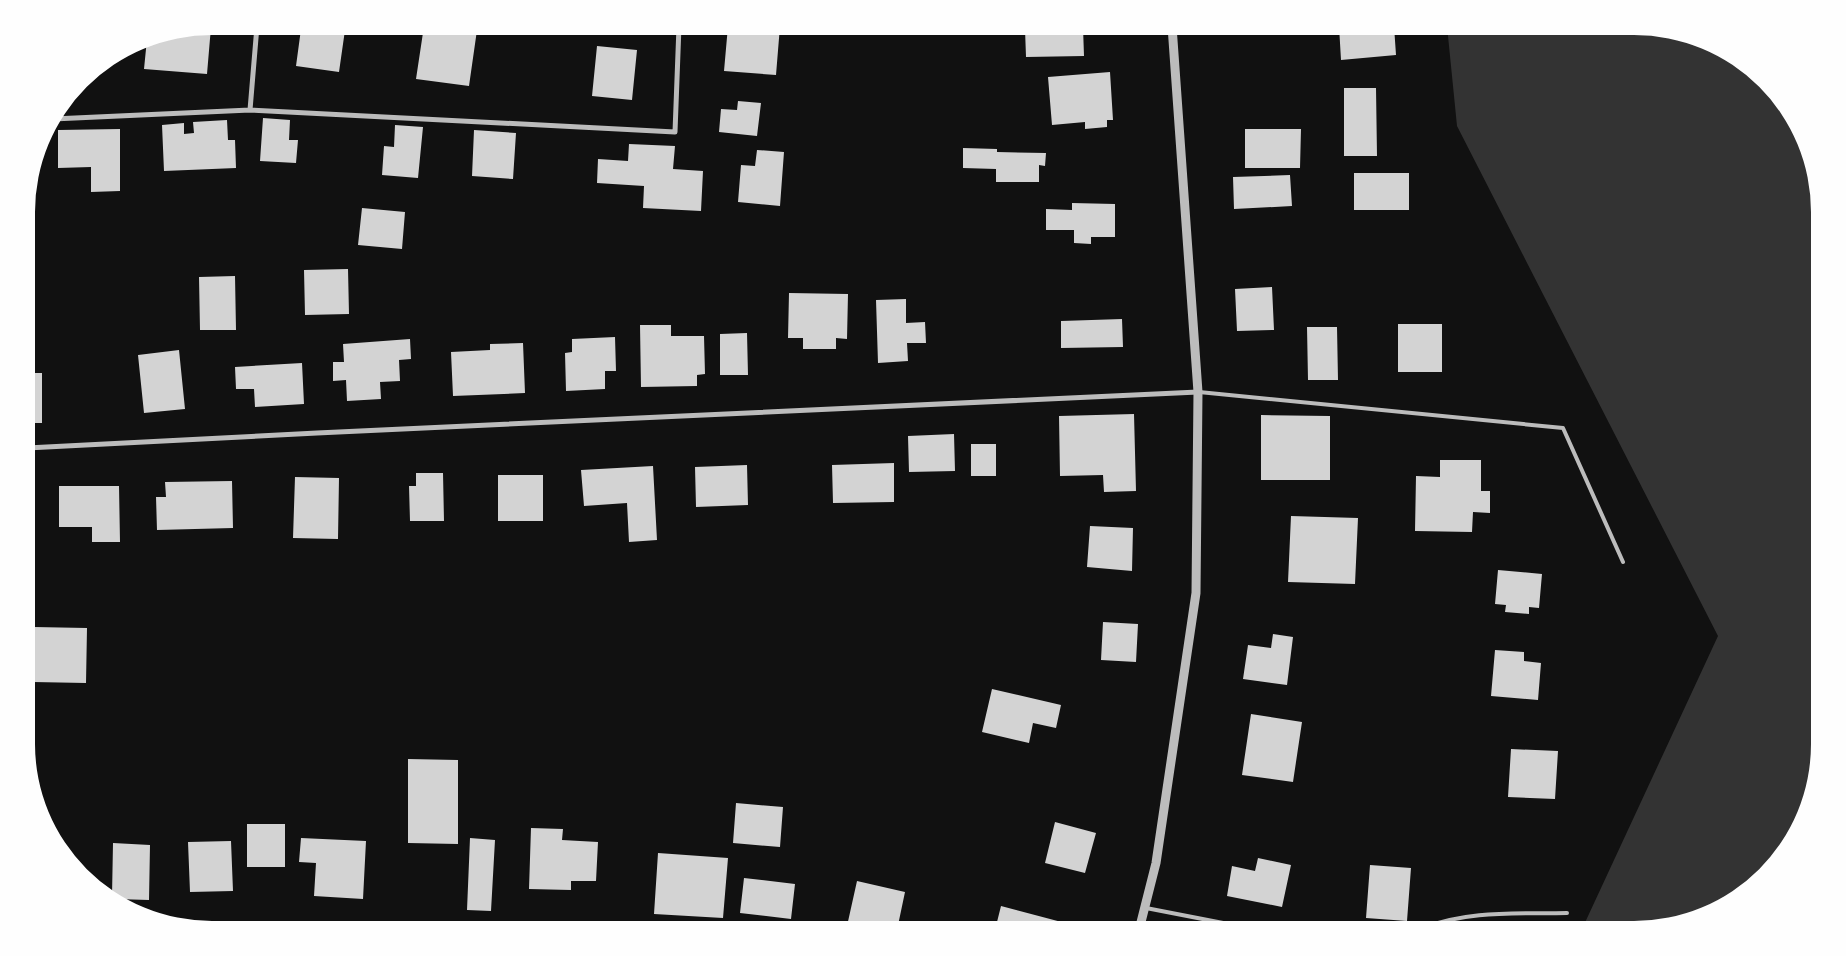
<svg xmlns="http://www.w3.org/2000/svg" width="1846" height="956" font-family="Inter,sans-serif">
  <rect width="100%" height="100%" fill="#111"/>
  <path fill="#333" d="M1447,26H1634L1716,46L1757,73L1788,109L1818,188L1820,744L1800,826L1773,867L1737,899L1693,920L1646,929H1582L1718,636L1457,126Z"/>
  <path fill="#d3d3d3" d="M424,26H451L477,30L469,86L416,79Z
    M728,26H780L776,75L724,71Z
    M1339,26H1394L1396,55L1341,60Z
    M211,27L207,74L144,69L147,39Z
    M325,27L345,30L339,72L296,66L301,29L324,32Z
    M1083,27L1084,56L1026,57L1025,29Z
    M597,46L637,50L632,100L592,96Z
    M1110,72L1113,120H1107V127L1085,129V122L1052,125L1048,77Z
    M1344,88H1376L1377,156H1344Z
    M738,101L761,103L757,136L719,132L721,109L737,110Z
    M263,118L290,120L289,140H298L296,163L260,161Z
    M227,120L228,140H235L236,168L164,171L162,125L184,123V134L194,133L193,122Z
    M395,125L423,127L418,178L382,175L384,146L394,147Z
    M120,129V191L91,192V167L58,168V130Z
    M1245,129H1301L1300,168H1245Z
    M474,130L516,133L513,179L472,176Z
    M629,144L675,146L673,169L703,171L701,211L643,208L644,186L597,183L598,159L628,161Z
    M963,148L997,149V152L1046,153L1045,166L1039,165V182H996V169L963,168Z
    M757,150L784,152L780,206L738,202L741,165L755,166Z
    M1354,173H1409V210H1354Z
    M1290,175L1292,206L1234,209L1233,177Z
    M1072,203L1115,204V237H1091V244L1074,243V230H1046V209L1072,210Z
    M362,208L405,212L402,249L358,245Z
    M348,269L349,314L305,315L304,270Z
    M235,276L236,330H200L199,277Z
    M1272,287L1274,330L1237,331L1235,289Z
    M789,293L848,294L847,339L836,338V349H803V338H788Z
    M906,299V323L925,322L926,343H907L908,361L878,363L876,300Z
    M1122,319L1123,347L1061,348V321Z
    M1398,324H1442V372H1398Z
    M640,325H671V336H704L705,374L697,375V386L641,387Z
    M1307,327H1337L1338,380H1308Z
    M747,333L748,375H720V334Z
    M615,337L616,371H605V389L566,391L565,353L572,352V339Z
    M410,339L411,359L399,360L400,381L380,382L381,399L347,401L346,380L333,381V362H344L343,344Z
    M523,343L525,393L453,396L451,352L490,350V344Z
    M179,350L185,409L144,413L138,355Z
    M302,363L304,404L255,407L254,389H236L235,367Z
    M27,373H42V423H27Z
    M1134,414L1136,491L1104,492L1103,475L1060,476L1059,416Z
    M1261,415L1330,416V480H1261Z
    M954,434L955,471L909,472L908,436Z
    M971,444H996V476H971Z
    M1440,460H1481V491H1490V513L1473,512L1472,532L1415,531L1416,476L1440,477Z
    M894,463V502L833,503L832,465Z
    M747,465L748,505L696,507L695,467Z
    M653,466L657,540L629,542L627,503L584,506L581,470Z
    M416,473H443L444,521H410L409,486H416Z
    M498,475H543V521H498Z
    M295,477L339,478L338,539L293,538Z
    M232,481L233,528L157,530L156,497H166L165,482Z
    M59,486H119L120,542H92V527H59Z
    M1291,516L1358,518L1355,584L1288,582Z
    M1090,526L1133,528L1132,571L1087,567Z
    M1498,570L1542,574L1539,608L1529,607V614L1505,612L1506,605L1495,604Z
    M1103,622L1138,624L1136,662L1101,660Z
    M34,627L87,628L86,683L33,682Z
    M1273,634L1293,637L1287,685L1243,679L1248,645L1271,648Z
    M1495,650L1524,652V661L1541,663L1538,700L1491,696Z
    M992,689L1061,705L1056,728L1033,723L1029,743L982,732Z
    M1251,714L1302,722L1293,782L1242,775Z
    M1511,749L1558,751L1555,799L1508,797Z
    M408,759L458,760V844L408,843Z
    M736,803L783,807L780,847L733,843Z
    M1055,822L1096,833L1085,873L1045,863Z
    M247,824H285V867H247Z
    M531,828L563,829L562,840L598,842L596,881H571V890L529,889Z
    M301,838L366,841L363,899L314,896L316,863L299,862Z
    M470,838L495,840L491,911L467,910Z
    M231,841L233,891L190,892L188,842Z
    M113,843L150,845L149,900L116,899L112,896Z
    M658,853L728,858L723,918L654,914Z
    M1258,858L1291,865L1282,907L1227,896L1232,866L1255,871Z
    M1370,865L1411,868L1407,921L1366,918Z
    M744,878L795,884L791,919L740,913Z
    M857,881L905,892L897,930H866L847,926Z
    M1001,906L1069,924L1067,930H995Z"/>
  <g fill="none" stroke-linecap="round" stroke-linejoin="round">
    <path stroke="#bcbcbc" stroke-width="4" d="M1199,392L1563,428L1623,562
      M1146,908L1254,929
      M1420,929C1467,910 1517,914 1567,913"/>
    <path stroke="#bcbcbc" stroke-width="5" d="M250,110L257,26
      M53,119L250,110L675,132L679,26
      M27,448L317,433L1198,392"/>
    <path stroke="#bcbcbc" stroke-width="9" d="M1139,930L1156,863L1196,593L1198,392L1172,26"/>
  </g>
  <path d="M0 0H1846V956H0ZM212 35H1634A177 177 0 0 1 1811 212V744A177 177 0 0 1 1634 921H212A177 177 0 0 1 35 744V212A177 177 0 0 1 212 35Z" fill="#fefefe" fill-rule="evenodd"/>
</svg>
